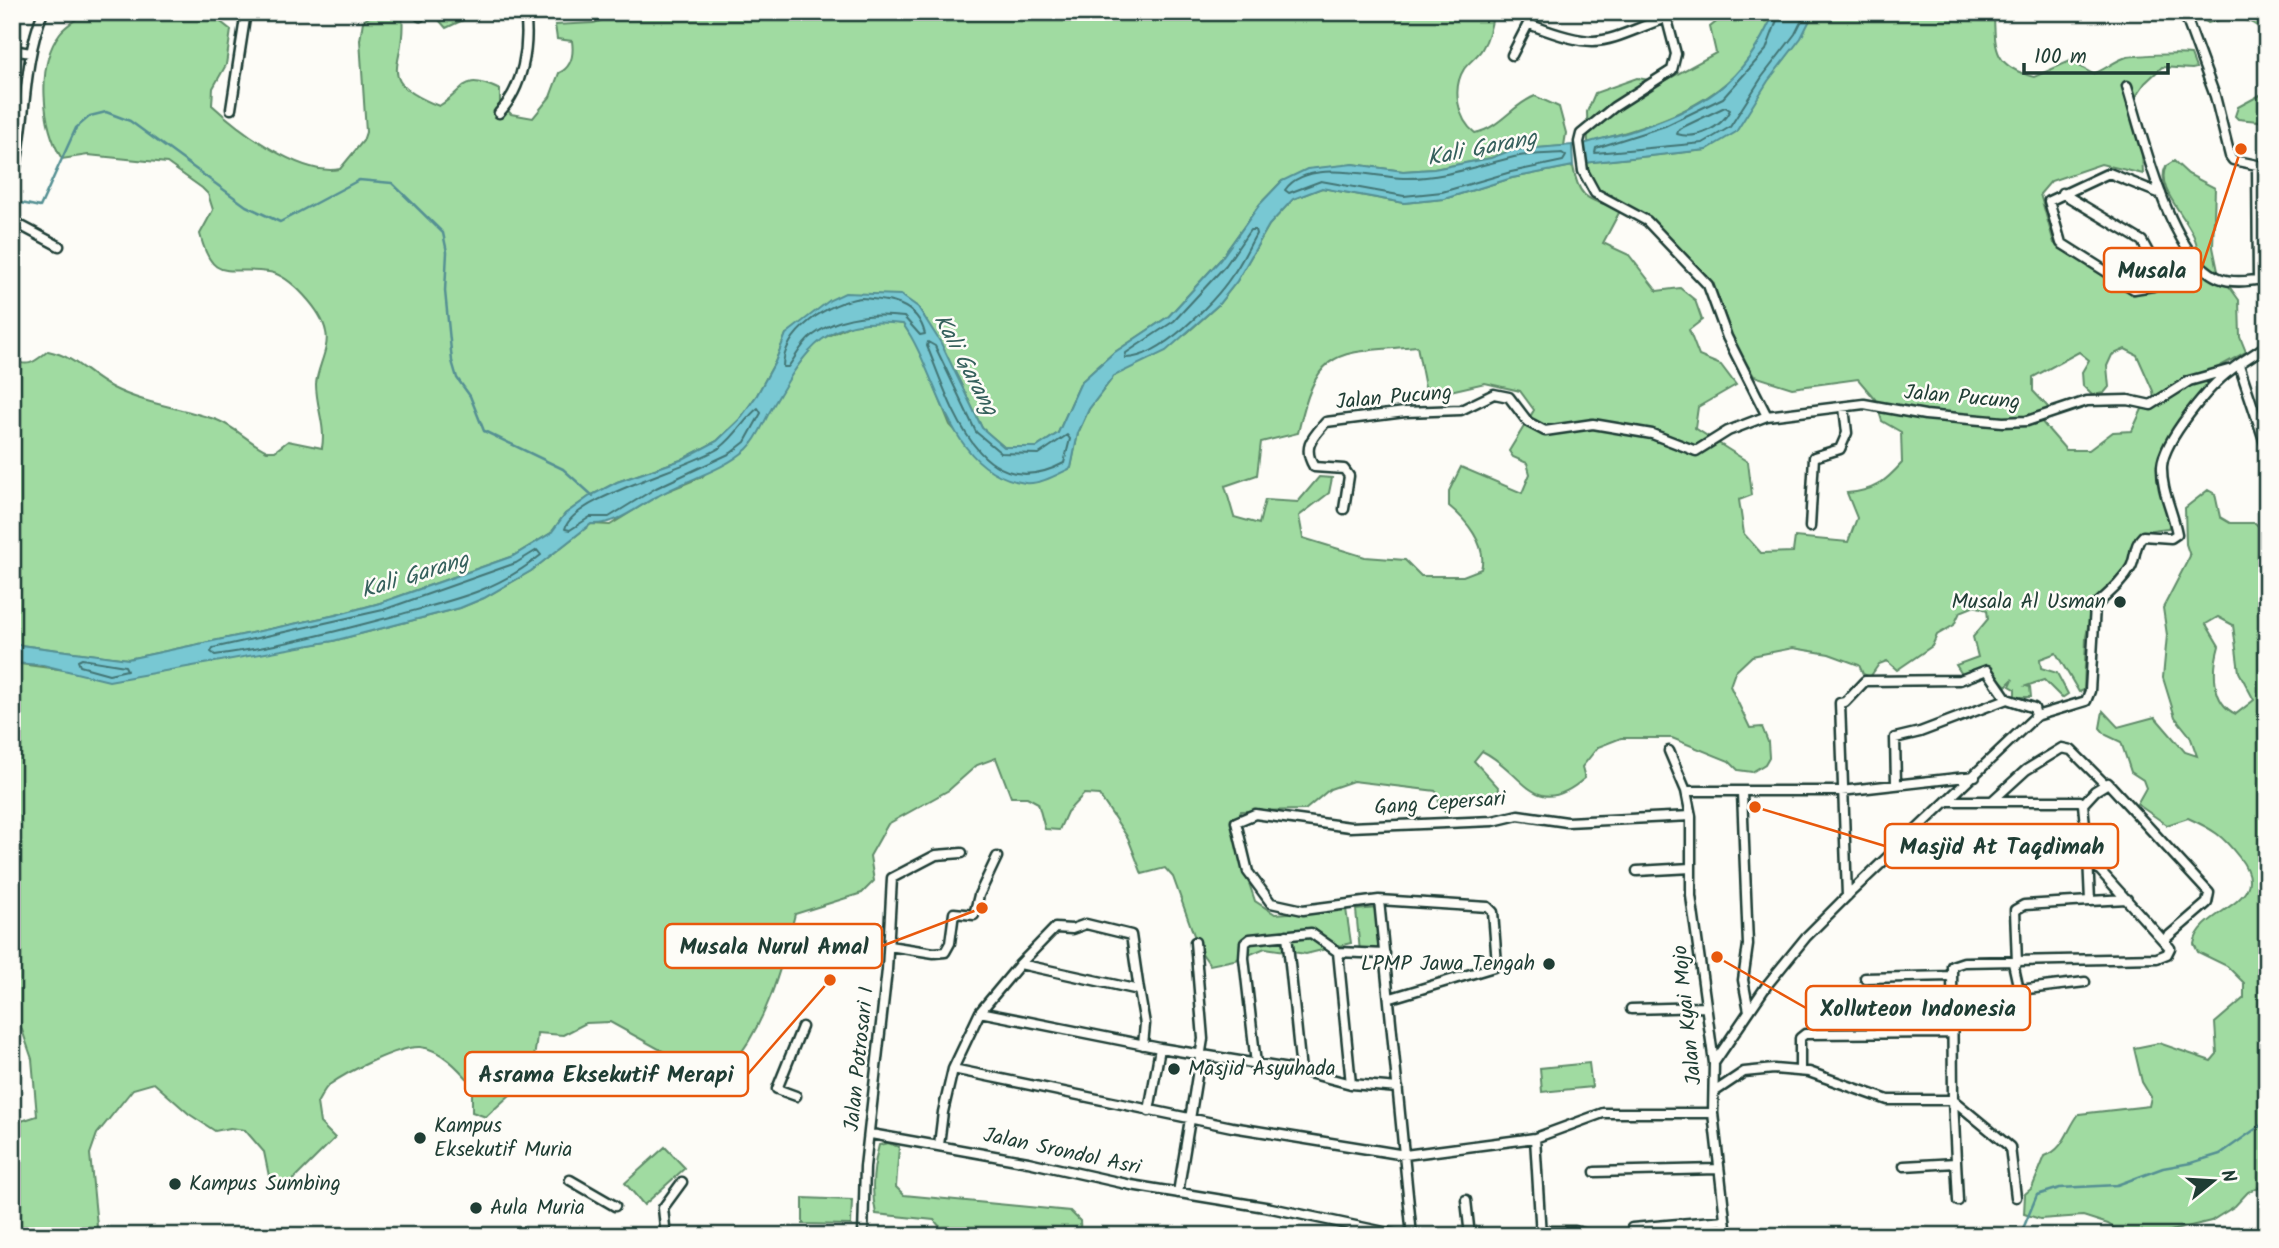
<svg xmlns="http://www.w3.org/2000/svg" width="2279" height="1248" font-family="Kalam,sans-serif">
  <rect width="100%" height="100%" fill="#fdfcf7"/>
  <filter id="ink" filterUnits="userSpaceOnUse"><feTurbulence type="fractalNoise" baseFrequency=".0143" numOctaves="2"/><feDisplacementMap in="SourceGraphic" scale="14" xChannelSelector="R" yChannelSelector="G"/><feConvolveMatrix kernelMatrix="1 2 1 2 8 2 1 2 1" color-interpolation-filters="sRGB"/></filter>
  <g filter="url(#ink)">
    <path fill="#a0dba1" stroke="#608c6a" stroke-width="2" fill-rule="evenodd" d="M86,12H208L231,30L226,65L213,88L212,105C239,130 301,177 340,169L363,141L366,132L360,40L363,21L377,12L402,15C408,67 370,78 439,106C467,90 460,71 500,90V102L511,114L533,118L550,97L559,73C572,67 574,55 572,41L557,39L555,25L594,23L624,12H1493C1492,24 1488,39 1482,49C1478,56 1469,62 1464,69C1452,88 1457,119 1475,133C1500,128 1512,105 1535,96L1559,107L1566,133L1564,146L1512,150L1491,158L1434,169L1403,171L1353,164L1282,181L1260,204L1220,260L1169,316L1112,354L1081,382L1058,433L1037,447H1004L982,428L958,378L918,307L786,334L775,362L757,395L739,420L717,441L681,460L617,482L590,496L565,514L551,533L513,556L380,603L336,615L128,659L12,644V359C29,369 35,361 48,351C77,357 87,375 113,388C144,404 183,408 217,420C237,428 248,442 267,451H275L288,441L322,448C326,425 316,407 316,384C317,368 330,348 326,332C322,311 290,275 269,272C230,265 213,286 200,234L213,210L208,194L202,188L167,163L88,155L62,159C42,126 36,65 60,33C66,25 79,18 86,12Z
      M432,12H480L446,28Z
      M1729,12H1774C1769,23 1766,37 1759,47C1719,106 1653,126 1588,143L1587,112L1595,93L1637,78L1663,82L1716,53L1710,27Z
      M1814,12H1994C1995,49 1993,66 2034,77L2070,61L2093,74C2104,70 2113,62 2124,58C2132,55 2181,53 2191,55L2196,68L2192,69L2162,67L2145,83L2131,104L2142,151L2143,174L2101,164L2051,181L2040,194L2054,243L2133,295C2268,260 2145,207 2166,166L2174,161L2188,174L2215,188L2213,247L2218,271L2239,300L2240,337L2246,352L2215,369C2212,385 2201,394 2192,406C2154,450 2150,467 2171,522L2168,528L2152,530L2139,544L2134,559L2092,605L2086,637L2084,690L2079,692L2056,653L2040,659L2041,668L2057,673L2068,694L2062,698L2044,680L2026,686L2030,687L2031,697H2015V689L2010,686L2013,679L2006,686L1987,666L1963,676L1956,665L1978,657L1973,637L1988,619L1987,610L1975,606L1960,612L1954,625L1937,635L1932,646L1897,670L1887,661L1879,664L1870,677L1863,674L1859,665L1829,654L1793,648L1752,656L1735,672L1730,686L1750,728L1762,727L1768,742L1769,757L1765,764L1752,772L1738,770L1729,761L1672,738H1621L1598,747L1582,767L1585,778C1533,823 1524,771 1482,751L1474,761L1499,788L1497,801H1480L1472,796L1445,811L1440,806L1436,791L1353,781L1330,789L1305,810L1241,811C1230,840 1246,872 1255,901L1275,914L1346,909L1351,943L1306,954L1265,948L1239,959L1210,965L1199,949L1173,877L1165,868L1142,874L1128,838L1099,795L1084,794L1067,812L1059,830L1045,829L1038,803L1027,797H1011L996,758L977,765L949,790L888,824L870,856L874,881L862,893L795,914C781,970 766,1026 728,1070H697L610,1022L586,1023L563,1035L537,1033C534,1083 520,1084 486,1117L472,1112V1084C459,1069 441,1049 420,1047C398,1046 347,1072 329,1085C324,1089 321,1097 317,1103L320,1123L335,1138L286,1187L270,1181L264,1152L245,1130L230,1128L215,1131L189,1114L154,1083L133,1089L97,1134L90,1154L98,1236H12V1124L37,1116L32,1059L12,1001V663L73,671L193,664L333,641L460,608L484,598L531,571L591,524L610,525L660,494L702,477L791,375L815,342L851,325L881,321L903,324L919,347L950,425L992,470L1026,483L1046,479L1071,467L1078,433L1089,409L1114,376L1187,333L1218,305L1237,281L1269,225L1293,199L1322,188L1403,203L1444,199L1512,178L1573,166C1579,202 1590,199 1621,209L1603,243L1629,255L1657,291L1680,288L1695,300L1702,320L1689,330L1699,356L1721,365L1736,385L1698,407L1695,428L1748,462L1752,495L1739,500L1744,534L1761,553L1793,552L1795,537L1848,542L1857,518L1847,493C1874,491 1885,482 1902,463L1901,432L1882,421L1875,399L1858,379L1792,388L1754,376L1730,337L1712,285L1652,221L1625,204L1594,194L1586,186L1584,163L1706,150C1745,106 1787,64 1814,12ZM1417,346L1425,387L1446,392L1485,383L1520,391L1534,410L1509,451L1513,457L1527,463L1530,474L1522,493L1461,467L1449,491V506C1465,519 1488,545 1481,569L1463,576H1421L1405,560L1365,557L1303,538L1299,516L1329,493L1332,478L1319,477L1298,502L1265,500L1259,524L1234,517L1225,486L1257,475L1261,442L1298,433C1318,344 1336,354 1417,346ZM2125,349L2137,355L2153,391L2155,406L2142,409L2132,431L2113,432L2089,450H2066L2041,421L2048,407L2033,391V377L2079,352L2089,360L2082,372L2083,386L2092,395L2104,393L2109,387L2107,366L2112,355Z
      M2208,12H2267V45C2262,15 2231,16 2208,23L2204,20Z
      M2267,65V122L2238,119L2235,116L2238,107L2264,93Z
      M2208,490L2215,494L2220,517L2230,523H2255L2267,534V1183L2248,1192L2235,1206L2211,1221L2150,1236L2124,1235L2108,1224L2083,1216L2040,1219L2024,1214L2025,1194L2032,1188L2045,1156C2065,1149 2067,1129 2079,1114L2149,1106L2151,1097L2142,1082L2134,1048L2159,1043L2211,1061L2217,1054L2215,1023L2244,998V983L2227,966L2198,952L2194,944C2200,907 2276,904 2239,857C2222,835 2214,830 2188,818L2167,825L2137,804L2146,788L2143,780L2131,772L2121,742L2106,735L2100,728L2103,711L2118,727L2155,717L2185,752L2197,756L2190,736L2175,717L2163,678L2167,635L2163,608L2190,556L2186,544L2185,508ZM2218,617L2233,625L2239,672L2254,700L2236,714C2210,703 2213,667 2219,646L2206,624Z
      M1377,908L1382,950L1360,952L1356,910Z
      M1589,1063L1592,1087L1542,1092L1540,1068Z
      M888,1143L899,1147L896,1187L904,1195L1070,1211L1080,1221L1081,1236H948L934,1220L876,1214C871,1192 873,1167 879,1145Z
      M665,1147L685,1168L644,1205L625,1183Z
      M803,1198L852,1200L851,1225L803,1224Z"/>
    <path fill="#78c8d3" stroke="#549093" stroke-width="2" d="M1774,12H1814L1801,38L1768,81L1736,132L1706,150L1584,163L1582,145C1596,139 1613,137 1629,132C1702,108 1744,85 1774,12Z
      M1572,145L1573,166L1512,178L1444,199L1404,203L1322,188L1293,199L1269,225L1237,281L1218,305L1166,351L1114,376L1089,409L1078,433L1071,468C1058,474 1040,485 1025,483C947,472 940,376 903,324C823,314 805,351 769,413C763,424 757,440 747,449C721,472 687,479 658,496C635,508 618,525 591,524L531,571L484,598L460,608L333,641L109,681L43,665L12,663V644L128,659L336,615L380,603L513,556L551,533L565,514L590,496L617,482L681,460L717,441L739,420L757,395L775,362L786,334L830,300L845,293L901,295L918,307L941,343L982,428L1004,447H1037L1058,433L1081,382L1112,354L1169,316L1220,260L1260,204L1282,181L1307,169L1353,164L1403,171L1434,169L1491,158L1512,150Z"/>
    <g fill="none" stroke-linecap="round" stroke-linejoin="round">
      <path stroke="#437574" stroke-width="2" d="M1780,12L1766,50L1723,98L1665,126L1596,148L1595,153L1703,143L1730,127L1762,77L1795,34L1806,12
        M1725,107L1730,110C1721,128 1697,140 1677,134L1679,129Z
        M1562,153L1566,156L1563,161L1511,172L1442,192L1404,196L1321,181L1289,193L1285,190C1307,158 1372,177 1403,178C1441,179 1477,166 1514,157C1529,154 1546,154 1562,153Z
        M1250,230H1255L1256,234C1248,248 1241,264 1231,277C1213,304 1159,359 1125,358L1126,353L1174,321L1226,265Z
        M861,298C889,300 917,302 925,334L920,335L904,317C872,313 838,316 812,336C802,343 795,358 788,367H783C783,331 829,302 861,298Z
        M928,342L935,346L976,432L1001,453L1039,454L1067,435L1070,439L1064,463C979,508 951,404 927,346Z
        M758,408L761,413L745,442L731,453L656,488L609,517H590L570,530L565,529C572,497 691,468 721,447C736,436 745,418 758,408Z
        M537,550L541,555C495,592 453,600 398,615C338,631 277,647 215,655L211,652L213,648L383,610L516,563Z
        M82,659L125,666L127,670L109,674L80,666L78,661Z"/>
      <path stroke="#549093" stroke-width="2.5" d="M12,201L40,207L76,128L90,116L106,112L130,121L246,206L280,222L359,180L392,183L443,233L447,252L445,291L452,361L457,378L470,396L484,431L563,469L593,496
        M2020,1236L2037,1195L2060,1188L2117,1185L2163,1168L2191,1163L2220,1154L2267,1121"/>
      <defs>
        <path id="minor" d="M419,12L420,16
          M1532,12L1529,22L1534,26C1601,51 1601,42 1665,18
          M1665,12L1676,54L1672,70L1614,107L1581,134L1579,142L1583,171L1595,193L1647,221L1708,285L1727,337L1767,416
          M2184,12L2215,96L2230,156L2233,160L2257,165L2258,280
          M12,50L31,53
          M1512,55L1529,22
          M2127,86C2142,134 2170,258 2219,278C2233,284 2252,281 2267,278
          M231,109L246,12
          M499,113C523,88 530,46 525,12
          M12,184C27,128 21,67 43,12
          M2062,193L2142,241L2163,280
          M2161,194L2109,173L2049,201L2061,243L2134,289L2153,286L2192,259
          M12,221L59,246
          M2239,365L2267,449
          M1344,509L1349,476L1344,469L1314,467C1302,447 1312,438 1326,422L1405,412L1461,410L1494,394L1509,397L1528,422L1545,431L1593,424L1652,434L1696,451L1728,431L1767,416L1864,404L1925,415L2003,422L2027,421L2087,401L2128,400L2151,405L2189,381L2232,369
          M1810,527L1814,457L1840,449L1847,433L1844,407
          M1669,751L1686,791L1691,816V896L1714,1063L1713,1113L1727,1236
          M1896,783L1895,738L1920,732L2007,699
          M1686,791H1841L1975,776
          M1742,792L1748,945L1743,980L1749,1011
          M1948,801H1992L2026,770L2062,748L2071,750L2104,783
          M1992,801H2080L2083,804
          M2088,857L2083,804L2095,791L2108,783L2209,893L2207,903L2164,940
          M1637,871L1691,868
          M1847,896L1840,703L1845,702L1865,681L1960,680L1987,670L2007,699L2034,708L2036,716
          M1379,900L1412,1236
          M2090,901L2127,899
          M1287,935L1301,1071
          M889,946L934,953L945,952L950,943L954,913L974,915L979,895L997,857
          M1338,952L1351,1084
          M2013,963L2019,990L2085,982
          M1020,964L1055,928L1072,929L1086,924L1131,935L1139,990
          M1865,978L1951,976
          M1391,998L1494,967L1497,964L1493,912L1488,907L1379,900L1303,910L1271,903L1248,872L1236,822L1255,814L1350,827L1493,821L1518,815L1567,822L1691,816
          M1631,1009L1706,1007
          M980,1012L1020,964L1139,990L1145,1024L1143,1045
          M1714,1063L1767,985L1806,937L1853,890L2036,716L2086,701L2090,691L2095,606C2108,594 2122,583 2131,567C2136,557 2134,544 2143,536L2171,538L2177,534C2173,511 2161,491 2162,466C2164,440 2210,385 2231,370C2242,361 2255,354 2267,345
          M1256,1064L1244,958L1245,943L1250,939L1311,933L1338,952L1385,954
          M953,1069L980,1012L1160,1048
          M1800,1071V1038L1805,1034L1952,1033
          M1714,1092L1744,1072L1774,1069L1809,1072L1888,1100H1953L1952,966L1964,962L2157,958L2167,954L2170,948L2088,857L2090,901L2024,905L2015,910L2017,963
          M796,1096L777,1089L802,1027
          M1953,1100L2010,1147L2016,1197
          M1953,1100L1958,1201
          M1149,1111L1160,1048L1301,1071L1351,1084L1398,1088
          M871,1134L1028,1162L1131,1185L1271,1208L1403,1236
          M1535,1138L1541,1236
          M939,1145L943,1112L953,1069L1232,1127L1405,1155L1535,1138L1603,1113H1713
          M1904,1166L1956,1163
          M1595,1172L1717,1169
          M570,1180L615,1206
          M1178,1193L1203,1039L1195,942
          M1466,1200L1470,1236
          M665,1227L663,1208L682,1182
          M1632,1228L1725,1220
          M1541,1231H1575L1595,1236
          M863,1236L865,1167L887,970L892,878L936,855L962,853"/>
      </defs>
      <use href="#minor" stroke="#1f3d34" stroke-width="13"/>
      <use href="#minor" stroke="#fdfcf7" stroke-width="8"/>
    </g>
  </g>
  <g fill="#1f3d34" stroke="#fdfcf7" stroke-width="2.5">
    <circle cx="2120" cy="602" r="7"/>
    <circle cx="1549" cy="964" r="7"/>
    <circle cx="1174" cy="1069" r="7"/>
    <circle cx="420" cy="1138" r="7"/>
    <circle cx="175" cy="1184" r="7"/>
    <circle cx="476" cy="1208" r="7"/>
  </g>
  <g text-anchor="middle" dominant-baseline="central" stroke-width="5" stroke-linejoin="round" paint-order="stroke">
    <g font-size="21" fill="#1f3d34" stroke="#fdfcf7">
      <text transform="translate(1394 398) rotate(-5)">Jalan Pucung</text>
      <text transform="translate(1962 398) rotate(5)">Jalan Pucung</text>
      <text transform="translate(1440 804) rotate(-4)">Gang Cepersari</text>
      <text transform="translate(1688 1015) rotate(-96)">Jalan Kyai Mojo</text>
      <text transform="translate(860 1059) rotate(-84)">Jalan Potrosari I</text>
      <text transform="translate(1062 1152) rotate(12)">Jalan Srondol Asri</text>
    </g>
    <g font-size="21" fill="#1f3d34" stroke="#fdfcf7" text-anchor="start">
      <text x="2106" y="602" text-anchor="end">Musala Al Usman</text>
      <text x="1535" y="964" text-anchor="end">LPMP Jawa Tengah</text>
      <text x="1188" y="1069">Masjid Asyuhada</text>
      <text x="434" y="1126">Kampus<tspan x="434" dy="24">Eksekutif Muria</tspan></text>
      <text x="189" y="1184">Kampus Sumbing</text>
      <text x="490" y="1208">Aula Muria</text>
    </g>
    <g font-size="23" font-style="italic" fill="#35605c" stroke="#fdfcf7">
      <text transform="translate(1482 149) rotate(-11)">Kali Garang</text>
      <text transform="translate(965 365) rotate(62)">Kali Garang</text>
      <text transform="translate(415 576) rotate(-17)">Kali Garang</text>
    </g>
  </g>
  <path fill="none" stroke="#e8590c" stroke-width="2.5" d="M2241 149L2201 270M1755 807L1885 846M982 908L882 946M1717 957L1806 1008M830 980L748 1074"/>
  <g fill="#e8590c" stroke="#fdfcf7" stroke-width="2.5">
    <circle cx="2241" cy="149" r="7"/>
    <circle cx="1755" cy="807" r="7"/>
    <circle cx="982" cy="908" r="7"/>
    <circle cx="1717" cy="957" r="7"/>
    <circle cx="830" cy="980" r="7"/>
  </g>
  <g fill="#fdfcf7" stroke="#e8590c" stroke-width="2.5">
    <rect x="2104" y="248" width="97" height="44" rx="7"/>
    <rect x="1885" y="824" width="233" height="44" rx="7"/>
    <rect x="665" y="924" width="217" height="44" rx="7"/>
    <rect x="1806" y="986" width="224" height="44" rx="7"/>
    <rect x="465" y="1052" width="283" height="44" rx="7"/>
  </g>
  <g font-size="23" text-anchor="middle" font-weight="bold" fill="#1f3d34">
    <text x="2152" y="278">Musala</text>
    <text x="2002" y="854">Masjid At Taqdimah</text>
    <text x="774" y="954">Musala Nurul Amal</text>
    <text x="1918" y="1016">Xolluteon Indonesia</text>
    <text x="606" y="1082">Asrama Eksekutif Merapi</text>
  </g>
  <rect width="2279" height="1248" fill="none" stroke="#fdfcf7" stroke-width="42"/>
  <rect x="21" y="21" width="2237" height="1206" fill="none" stroke="#1f3d34" stroke-width="2.5" filter="url(#ink)"/>
  <g transform="translate(2213 1181) rotate(72)" stroke="#fdfcf7" stroke-width="5" paint-order="stroke">
  <path d="M0-5L12 26L0 18L-12 26Z" fill="#1f3d34"/>
  <text y="-10" font-size="19" font-weight="bold" text-anchor="middle" fill="#1f3d34">N</text>
  </g>
  <path d="M2024 63v10h144v-10" fill="none" stroke="#1f3d34" stroke-width="3.5"/>
  <text x="2034" y="63" font-size="21" fill="#1f3d34" stroke="#fdfcf7" stroke-width="5" paint-order="stroke">100 m</text>
</svg>
